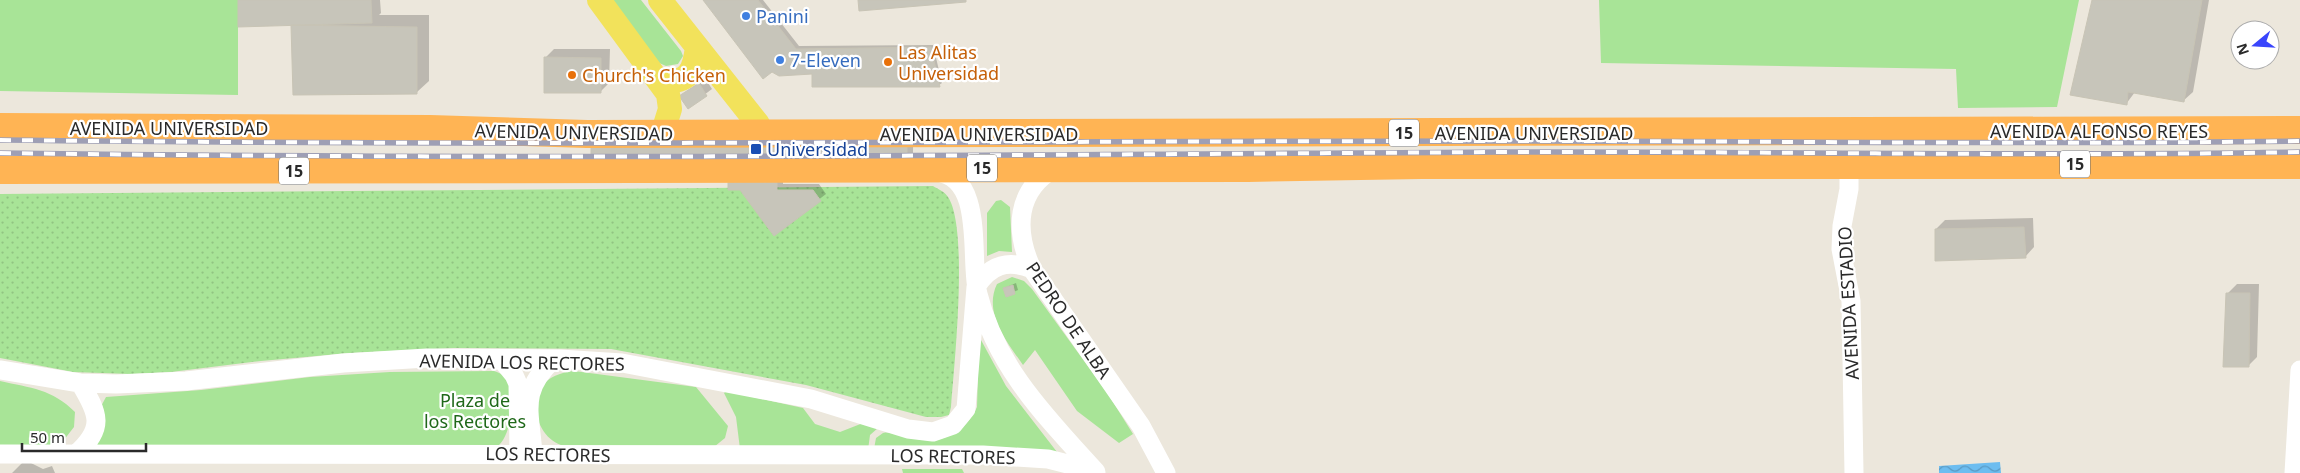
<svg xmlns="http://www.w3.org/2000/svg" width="2300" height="473" font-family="'Noto Sans',sans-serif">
  <defs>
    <pattern id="park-dots" width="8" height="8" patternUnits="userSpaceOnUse" patternTransform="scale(1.25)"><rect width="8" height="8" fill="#a8e497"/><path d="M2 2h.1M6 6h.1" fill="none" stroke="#91c482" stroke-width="1.8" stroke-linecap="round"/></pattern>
    <pattern id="water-waves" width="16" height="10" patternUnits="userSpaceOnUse" patternTransform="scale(1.25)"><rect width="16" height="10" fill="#6dbdf0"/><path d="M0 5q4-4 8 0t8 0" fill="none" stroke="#5a9ac3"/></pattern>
  </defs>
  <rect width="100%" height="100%" fill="#ece7dc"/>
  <path fill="#a8e497" d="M0,0H238V95L0,91Z
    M612,0H641L681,51L683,56L678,64L666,66L657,62Z
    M1599,0H2079L2057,107L1958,108L1956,69L1601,63Z
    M1001,200L1010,207L1012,252L999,251L987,256V213L996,201Z
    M1012,277L1024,281L1032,289L1108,394L1133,434L1119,443L1077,411L1035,350L1023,365C1007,342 983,313 997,284Z
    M981,340L1006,386L1057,452L874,449L876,438L883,433C893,431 907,437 917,439C943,445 967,430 977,407L979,341Z
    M494,371C500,373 507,376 509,383C514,401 512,436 496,448L94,445L99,410L106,397L201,390L310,377L390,372Z
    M574,371L696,387L728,426L725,438L714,447L564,446C541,440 529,411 541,388C547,377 562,372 574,371Z
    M0,381C31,388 52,389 75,412L74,427L60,445L0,446Z
    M726,391L803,408L815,424L840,432L863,423L878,428L870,435L868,450L740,449L736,417L724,393Z
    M902,469H962L964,473H903Z"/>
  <path fill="url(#park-dots)" d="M933,186C938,189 945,192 948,197C969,228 954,367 951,407L949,415L941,417H926L806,385L611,349L454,348L350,353L261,361L171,372L131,374L73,372L0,358V194Z"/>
  <path fill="url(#water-waves)" d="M2000,462L2001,473H1939V466Z"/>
  <path fill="#0003" d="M240,0H380L381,13L379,15H429V81L417,92L293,24Z
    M705,0H763L799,46L933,45L942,83L939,85L813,72Z
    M2093,0H2209L2193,92L2183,101L2135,92L2126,104Z
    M554,49H610L609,83L600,92L545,58Z
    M705,78L712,89L688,107L681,96Z
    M598,120H913V164L783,171V184H819L826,194L774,234L729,169L592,126Z
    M2033,218L2034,247L2025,257L1936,229L1945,220Z
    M1016,283L1018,290L1007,295L1004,288Z
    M2237,284H2259L2257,357L2248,366L2228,293Z
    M25,460L43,469L52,466L55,473H12Z"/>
  <path fill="#c7c5ba" stroke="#c8c4b5" d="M238,0H371L372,23L238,27Z
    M703,0H758L796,49L931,47L940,87H812V74L779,76L772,72L763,79Z
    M858,0H966V2L859,11Z
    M2092,0H2202L2184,102L2128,92L2127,105L2070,95Z
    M291,25L417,27V94L293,95Z
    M544,57L601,58V93H544Z
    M699,83L707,96L688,109L679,96Z
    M591,125H907V171L777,172V190H813L821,201L774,236L740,190H728V170L591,171Z
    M2024,227L2026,258L1935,261V229Z
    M1013,285L1015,294L1006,297L1003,288Z
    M2226,293H2250L2249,367H2223Z"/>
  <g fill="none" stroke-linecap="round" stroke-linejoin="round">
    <path stroke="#fff" stroke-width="19" d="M1849,164V189L1842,226L1841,249L1851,301L1854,473
      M1055,168C1016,190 1014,230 1032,269L1141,426L1166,473
      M936,172C986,176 969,261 978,294C996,367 1047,418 1096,472
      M501,359L514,375L518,384L519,454
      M0,370L80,383L116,384L186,381L343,363L427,358L560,359L622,363L811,399L908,429L933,432L953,425L966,409L976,287C990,265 1007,259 1032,269
      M0,454L983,455L1048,459L1095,471
      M76,454C105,428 99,414 80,383
      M533,454C530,411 519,391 554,359
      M2294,473L2300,370"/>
    <path stroke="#f2e25b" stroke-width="24" d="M599,0L668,94L670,109L665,125
      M660,0L758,124
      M660,82C688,83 694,73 697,47"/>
    <path stroke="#ffb454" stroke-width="28" d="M0,127L430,129L587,134L2300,130
      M0,170L1248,168L1421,165H2300"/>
    <defs>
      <path id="rail" d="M0,140C509,146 1017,141 1526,141C1784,141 2042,145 2300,141
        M0,153C501,160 1002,155 1503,152C1768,151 2034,157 2300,152"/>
    </defs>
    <use href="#rail" stroke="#9e9fb5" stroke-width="5.5"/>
    <use href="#rail" stroke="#fff" stroke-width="4" stroke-dasharray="11" stroke-linecap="butt"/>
  </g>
  <g fill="#3f7fe0" stroke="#fff" stroke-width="2">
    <circle cx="746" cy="16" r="5"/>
    <circle cx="780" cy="60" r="5"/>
  </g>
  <g fill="#e8710a" stroke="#fff" stroke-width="2">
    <circle cx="888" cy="62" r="5"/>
    <circle cx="572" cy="75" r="5"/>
  </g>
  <rect fill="#1a4fb4" stroke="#fff" stroke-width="2" x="750" y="143" width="12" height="12" rx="2.5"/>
  <g text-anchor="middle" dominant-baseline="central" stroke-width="4.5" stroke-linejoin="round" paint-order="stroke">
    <g fill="#fff" stroke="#6a6a6a" stroke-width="1">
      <rect x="1389" y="119.5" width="30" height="27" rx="4"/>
      <rect x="2060" y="150.5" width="30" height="27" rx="4"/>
      <rect x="967" y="154.5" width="30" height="27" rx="4"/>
      <rect x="279" y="157.5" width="30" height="27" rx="4"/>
    </g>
    <g font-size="16" font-weight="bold" fill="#2a2a2a">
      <text x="1404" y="133">15</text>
      <text x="2075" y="164">15</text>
      <text x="982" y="168">15</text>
      <text x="294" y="171">15</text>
    </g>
    <g font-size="18" fill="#366cbe" stroke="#fff" text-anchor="start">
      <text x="756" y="16">Panini</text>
      <text x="790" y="60">7-Eleven</text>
    </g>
    <g font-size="18" fill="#c56008" stroke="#fff" text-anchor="start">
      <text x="898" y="52">Las Alitas<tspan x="898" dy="21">Universidad</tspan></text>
      <text x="582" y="75">Church's Chicken</text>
    </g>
    <g font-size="18" fill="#2a2a2a" stroke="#fff">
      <text x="169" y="128">AVENIDA UNIVERSIDAD</text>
      <text x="2099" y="131">AVENIDA ALFONSO REYES</text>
      <text transform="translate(574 132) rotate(1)">AVENIDA UNIVERSIDAD</text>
      <text x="1534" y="133">AVENIDA UNIVERSIDAD</text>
      <text x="979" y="134">AVENIDA UNIVERSIDAD</text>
      <text transform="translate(1848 303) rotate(-93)">AVENIDA ESTADIO</text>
      <text transform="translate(1069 320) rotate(56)">PEDRO DE ALBA</text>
      <text transform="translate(522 362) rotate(1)">AVENIDA LOS RECTORES</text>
      <text transform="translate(548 454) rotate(1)">LOS RECTORES</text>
      <text transform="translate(953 456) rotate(1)">LOS RECTORES</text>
    </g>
    <g font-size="18" fill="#164399" stroke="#fff" text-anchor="start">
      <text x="767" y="149">Universidad</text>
    </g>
    <g font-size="18" fill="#1f6819" stroke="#fff">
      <text x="475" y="400">Plaza de<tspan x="475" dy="21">los Rectores</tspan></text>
    </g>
  </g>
  <g transform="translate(2255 45) rotate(252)"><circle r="24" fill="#ffffff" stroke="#aaaaaa"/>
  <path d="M0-4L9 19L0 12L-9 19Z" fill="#3945fc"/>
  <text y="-8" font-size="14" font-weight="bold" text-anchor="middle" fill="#2a2a2a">N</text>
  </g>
  <path d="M22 443v8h124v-8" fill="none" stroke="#2a2a2a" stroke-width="2.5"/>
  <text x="30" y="443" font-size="15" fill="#2a2a2a" stroke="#ffffff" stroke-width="4" paint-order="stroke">50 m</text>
</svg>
